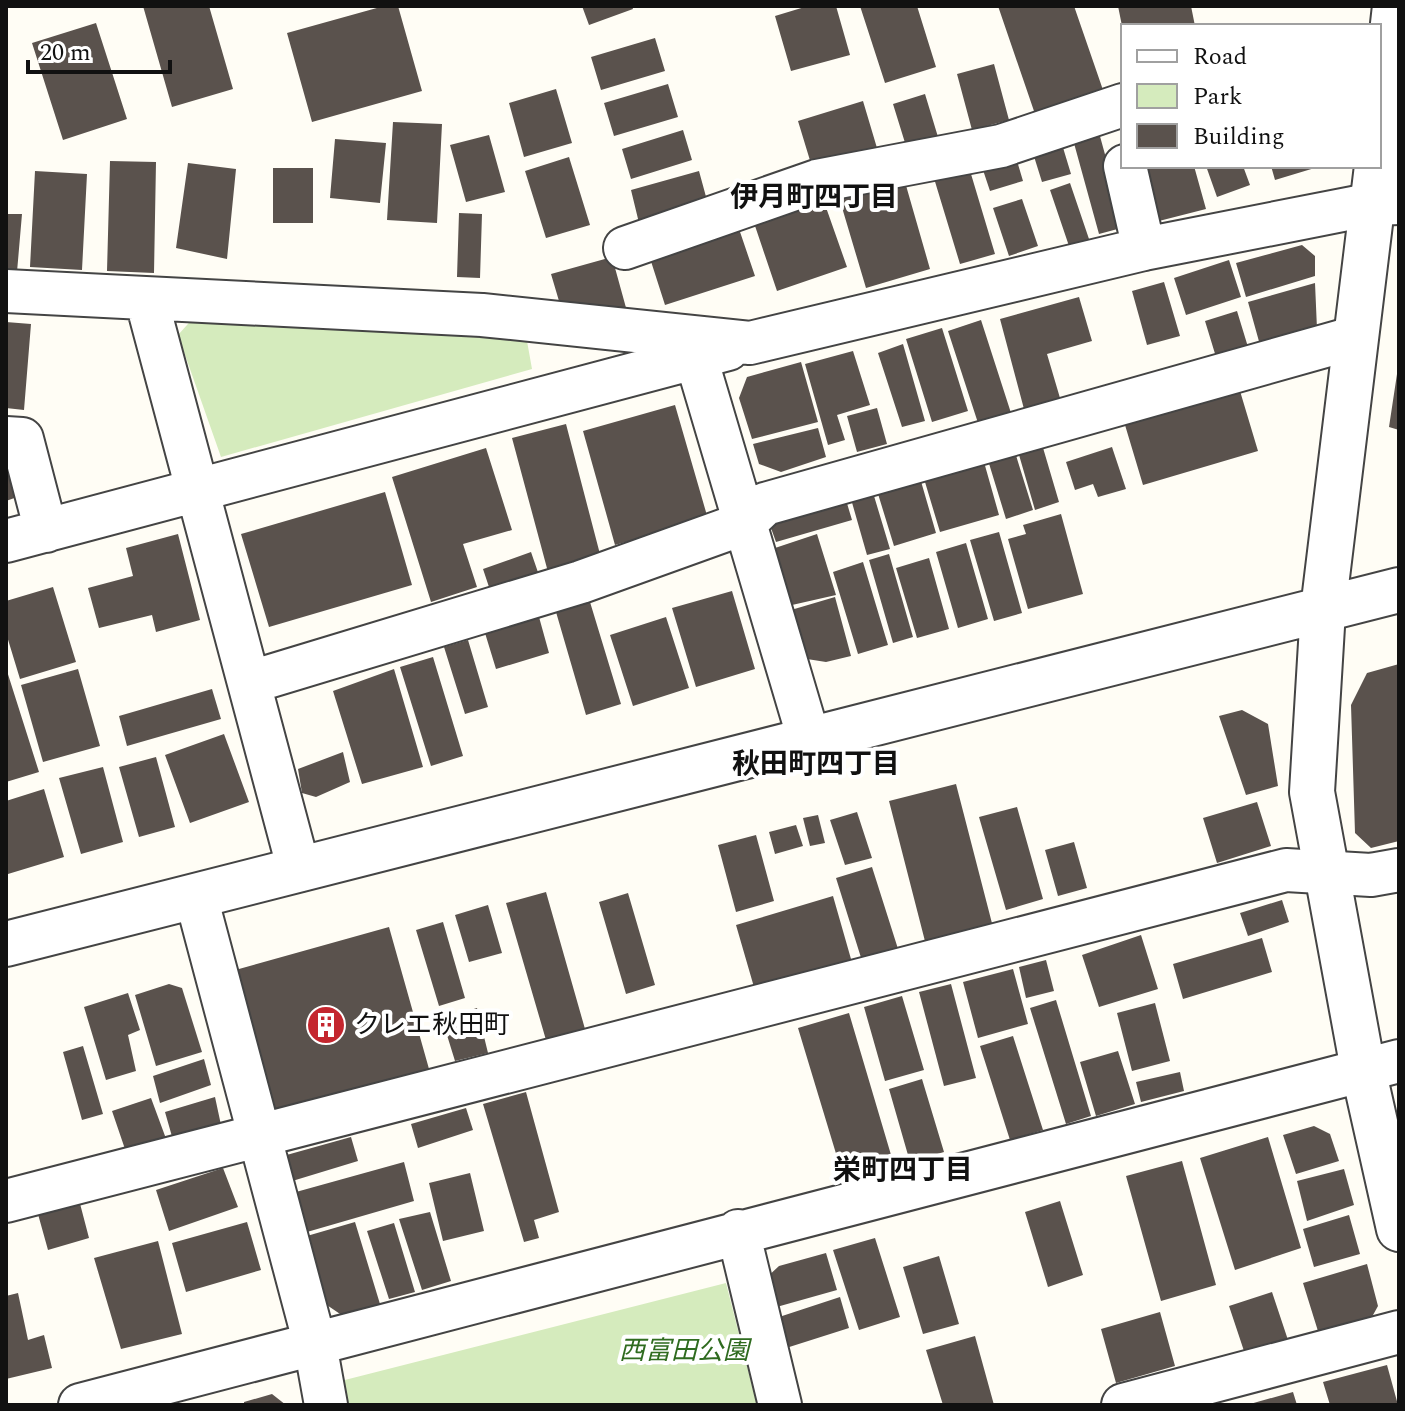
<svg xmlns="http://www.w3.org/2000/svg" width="1405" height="1411" font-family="Spectral,'Noto Sans JP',serif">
  <rect width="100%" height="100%" fill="#fffdf5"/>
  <path fill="#d5ebbd" d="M196,315L527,341L532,369L221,457L178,335Z
    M726,1283L757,1405H339L333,1383Z"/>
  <path fill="#5a524d" d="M143,6H209L233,89L172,107Z
    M384,6H398L422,91L312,122L287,33Z
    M582,6H632L633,9L589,25Z
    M808,6H836L850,55L791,71L775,16Z
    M860,6H917L936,67L885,83Z
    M998,6H1074L1103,90L1035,114Z
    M1118,6H1191L1195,26H1122Z
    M96,23L127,119L63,140L32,43Z
    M655,38L665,71L601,90L591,57Z
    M994,64L1009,120L972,130L957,74Z
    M668,84L678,117L614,136L604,103Z
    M556,89L572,143L524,157L509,103Z
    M925,94L938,137L906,146L893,104Z
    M863,101L877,148L812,167L798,121Z
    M393,122L442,124L437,223L387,220Z
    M1098,129L1125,227L1099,234L1072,136Z
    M683,130L692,160L631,179L622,149Z
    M489,135L505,192L466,202L450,145Z
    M335,139L386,143L380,203L330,198Z
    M1061,141L1071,174L1042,182L1032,150Z
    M1015,154L1023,181L990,191L981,164Z
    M569,157L590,225L546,238L525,171Z
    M110,161L156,162L154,273L107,271Z
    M188,163L236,169L227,259L176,248Z
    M968,164L995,254L960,264L933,175Z
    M1145,166H1194L1206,209L1159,221Z
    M1206,166H1243L1250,185L1217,197Z
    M1271,166H1318V167L1275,180Z
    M273,168H313V223H273Z
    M35,171L87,174L82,270L30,267Z
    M699,171L708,204L639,223L631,190Z
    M903,175L930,269L866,288L838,194Z
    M1070,183L1089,239L1069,246L1050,190Z
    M822,196L847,267L777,291L753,220Z
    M1022,199L1038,246L1009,256L993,208Z
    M459,213L482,214L480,278L457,277Z
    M6,214H22L17,272L6,271Z
    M737,223L755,276L665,305L648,252Z
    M1302,245L1315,256V276L1246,297L1236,263Z
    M612,257L628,315L559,301L551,274Z
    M1229,260L1241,297L1186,315L1174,278Z
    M1164,282L1180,336L1147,345L1132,291Z
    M1315,283L1317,329L1260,345L1248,302Z
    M1079,297L1092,341L1047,354L1060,398L1024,409L1000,319Z
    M1237,311L1248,347L1216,357L1205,321Z
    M981,320L1011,413L978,423L948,331Z
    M6,322L31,324L24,410L6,408Z
    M942,328L968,411L932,422L906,339Z
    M903,344L925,421L902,427L878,353Z
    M853,351L870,405L837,415L845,440L828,445L805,364Z
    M801,362L818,422L752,439L739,398L747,377Z
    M1397,374H1399V430L1389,427Z
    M1240,391L1258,451L1143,485L1125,425Z
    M675,405L708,519L615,545L583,431Z
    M877,408L887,444L857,452L847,416Z
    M566,424L601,558L548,572L512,438Z
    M818,428L826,457L781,472L759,464L753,444Z
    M1041,441L1059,502L1035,510L1017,448Z
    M1112,447L1126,489L1098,497L1093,484L1075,490L1066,462Z
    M486,448L512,530L463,544L477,587L431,602L392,477Z
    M1014,449L1033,510L1006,519L987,457Z
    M6,453L20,496L6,501Z
    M982,455L999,515L940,532L922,472Z
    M918,471L936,533L894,546L875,484Z
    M871,486L890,549L867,555L849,492Z
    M843,490L852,520L776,542L771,528L777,510Z
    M385,492L412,585L269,627L241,534Z
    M1061,514L1083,594L1028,609L1008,539L1026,534L1023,525Z
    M999,532L1022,613L994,621L970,540Z
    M178,534L200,620L156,632L152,615L99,628L88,588L133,576L126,548Z
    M817,534L836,595L792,605L775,548Z
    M966,543L988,619L958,628L936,552Z
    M531,552L541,581L493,599L483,569Z
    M889,554L913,637L893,643L869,560Z
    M929,558L949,629L917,638L896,568Z
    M863,562L888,645L858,654L833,572Z
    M53,587L76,662L20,679L6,633V601Z
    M732,591L755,669L696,687L672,608Z
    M835,597L851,656L826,662L807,659L791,610Z
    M590,602L621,704L586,715L556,612Z
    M539,617L549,653L496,669L485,633Z
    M666,617L689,688L633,706L610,635Z
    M468,640L488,707L465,714L444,647Z
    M433,657L463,756L431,766L400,667Z
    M1399,664V841L1371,848L1355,833L1351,705L1367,673Z
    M6,668L39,772L6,782Z
    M78,669L100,746L43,762L21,685Z
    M394,669L423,767L362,784L333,691Z
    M212,689L221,719L127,746L119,716Z
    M1242,710L1268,724L1278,786L1246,795L1219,716Z
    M224,734L249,802L190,823L165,755Z
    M343,752L350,782L316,797L302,793L298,769Z
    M156,757L175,827L139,837L119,767Z
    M103,767L123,842L81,854L59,778Z
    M956,784L994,931L927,949L889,801Z
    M44,789L64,857L8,874L6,801Z
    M1257,802L1271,846L1217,863L1203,818Z
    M1017,807L1043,899L1006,910L979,817Z
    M857,812L872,858L845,865L830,820Z
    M818,815L825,843L810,846L803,818Z
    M796,825L803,846L775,854L769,832Z
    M756,835L774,901L736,912L718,845Z
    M1074,842L1087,888L1058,896L1045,850Z
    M872,867L899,952L863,964L836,878Z
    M546,892L585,1029L546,1040L506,903Z
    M628,893L655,985L626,994L599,902Z
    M833,896L853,966L756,994L736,925Z
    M1282,900L1289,922L1248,936L1240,913Z
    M488,905L502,953L469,962L455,915Z
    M443,922L465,998L439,1006L416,930Z
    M389,927L431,1076L262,1123L221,974Z
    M1141,935L1158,989L1099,1007L1082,955Z
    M1262,938L1272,972L1183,999L1173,964Z
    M1046,960L1054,991L1026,998L1019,967Z
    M1013,969L1028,1024L978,1038L963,982Z
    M169,984L182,988L202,1052L156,1066L135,995Z
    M951,984L976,1078L944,1086L919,992Z
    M128,993L140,1030L128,1035L136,1071L106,1080L84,1007Z
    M902,996L924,1070L885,1081L864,1007Z
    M1056,1000L1091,1116L1066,1124L1030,1008Z
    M1155,1003L1170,1061L1132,1071L1117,1013Z
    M477,1008L488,1053L455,1061L442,1019Z
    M849,1013L894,1165L844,1180L798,1028Z
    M1013,1036L1043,1130L1010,1140L980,1046Z
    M83,1046L103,1114L82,1120L63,1052Z
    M1118,1051L1135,1104L1096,1116L1080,1062Z
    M204,1059L211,1085L160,1103L153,1076Z
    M1180,1072L1184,1091L1141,1102L1136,1082Z
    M922,1079L944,1152L910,1162L889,1089Z
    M526,1092L559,1212L534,1220L539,1238L524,1242L483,1104Z
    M215,1097L221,1125L173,1140L165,1112Z
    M151,1098L168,1144L126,1152L112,1111Z
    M466,1108L473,1130L418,1148L411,1124Z
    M1314,1126L1330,1134L1339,1161L1296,1174L1283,1135Z
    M351,1137L358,1161L289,1182L283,1156Z
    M1268,1137L1301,1248L1235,1270L1200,1158Z
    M1182,1161L1216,1285L1161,1301L1126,1176Z
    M404,1162L414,1201L307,1232L296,1192Z
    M223,1168L238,1207L169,1231L156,1190Z
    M1344,1169L1354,1205L1307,1221L1297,1181Z
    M470,1173L484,1231L443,1241L429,1183Z
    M78,1196L89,1238L48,1250L36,1207Z
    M1060,1201L1083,1275L1048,1287L1025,1212Z
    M430,1212L451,1281L422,1290L399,1219Z
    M1349,1215L1360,1254L1314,1267L1303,1229Z
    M247,1222L261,1270L186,1292L172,1243Z
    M355,1222L380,1304L343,1316L321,1301L300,1238Z
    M394,1223L415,1292L389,1299L367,1231Z
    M875,1238L900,1317L859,1330L833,1250Z
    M158,1241L182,1334L121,1349L94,1258Z
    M826,1253L837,1290L773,1308L765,1279L779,1266Z
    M939,1256L959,1324L923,1334L903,1267Z
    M1367,1264L1378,1306L1362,1335L1322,1344L1303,1283Z
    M1272,1292L1291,1349L1248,1363L1229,1306Z
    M18,1293L28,1340L44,1335L52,1368L6,1379V1296Z
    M840,1297L849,1328L783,1349L773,1319Z
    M1160,1312L1175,1366L1116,1383L1101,1329Z
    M975,1336L994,1405H943L926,1350Z
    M1387,1365L1398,1405H1330L1323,1382Z
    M1293,1392L1297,1405H1250V1404Z
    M272,1394L286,1405H244V1402Z"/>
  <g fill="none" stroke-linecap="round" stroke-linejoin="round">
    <defs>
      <path id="minor" d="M1125,166L1144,249
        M625,248L817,181L1001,146L1123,105
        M6,291L482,315L750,343L1144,249L1373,204L1399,203
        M146,298L299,870
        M696,358L809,739
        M6,438L22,439L46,531
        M6,541L728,349
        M251,682L581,582L745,523L765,504L1353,338
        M196,897L315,1344L326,1405
        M6,1201L1286,870L1371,875L1399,870
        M738,1231L780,1405
        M80,1405L1399,1061
        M1123,1405L1399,1332"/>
      <path id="tertiary" d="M1379,148L1395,6
        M1377,166L1323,610L1312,792L1363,1069L1399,1229
        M6,944L1399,590"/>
    </defs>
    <use href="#minor" stroke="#444" stroke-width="46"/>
    <use href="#tertiary" stroke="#444" stroke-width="48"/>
    <use href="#minor" stroke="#fff" stroke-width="42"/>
    <use href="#tertiary" stroke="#fff" stroke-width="44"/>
  </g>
  <defs>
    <symbol id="building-disc" viewBox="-11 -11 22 22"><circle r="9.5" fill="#c4262e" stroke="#fff"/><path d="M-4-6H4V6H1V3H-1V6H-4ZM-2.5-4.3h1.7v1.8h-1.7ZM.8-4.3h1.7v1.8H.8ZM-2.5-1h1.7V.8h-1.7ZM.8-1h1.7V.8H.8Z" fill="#fff"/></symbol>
  </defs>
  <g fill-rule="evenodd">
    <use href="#building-disc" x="304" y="1003" width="44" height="44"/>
  </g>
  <g text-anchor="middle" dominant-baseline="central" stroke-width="8" stroke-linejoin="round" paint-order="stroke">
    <g font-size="26" fill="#111" stroke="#fff" text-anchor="start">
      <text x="354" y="1025">クレエ秋田町</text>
    </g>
    <g font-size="26" font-style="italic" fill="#2f6b1f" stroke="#fff">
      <text x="684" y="1351">西富田公園</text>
    </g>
    <g font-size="28" font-weight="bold" fill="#111" stroke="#fff">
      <text x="814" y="197">伊月町四丁目</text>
      <text x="816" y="764">秋田町四丁目</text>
      <text x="903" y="1170">栄町四丁目</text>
    </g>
  </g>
  <rect width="1405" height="1411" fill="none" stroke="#111111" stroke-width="16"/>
  <rect x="1121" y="24" width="260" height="144" fill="#ffffff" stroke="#a0a0a0" stroke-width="2"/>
  <rect x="1137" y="50" width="40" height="12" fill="#ffffff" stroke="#a0a0a0" stroke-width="2"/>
  <text x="1193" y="64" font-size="24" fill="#111111">Road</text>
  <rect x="1137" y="84" width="40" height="24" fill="#d5ebbd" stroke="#a0a0a0" stroke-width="2"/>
  <text x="1193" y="104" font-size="24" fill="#111111">Park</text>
  <rect x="1137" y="124" width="40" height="24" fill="#5a524d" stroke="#a0a0a0" stroke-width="2"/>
  <text x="1193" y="144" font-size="24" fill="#111111">Building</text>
  <path d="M28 60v12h142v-12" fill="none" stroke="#111111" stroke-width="4"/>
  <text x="40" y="60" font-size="24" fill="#111111" stroke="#ffffff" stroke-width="6" paint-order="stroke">20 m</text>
</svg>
